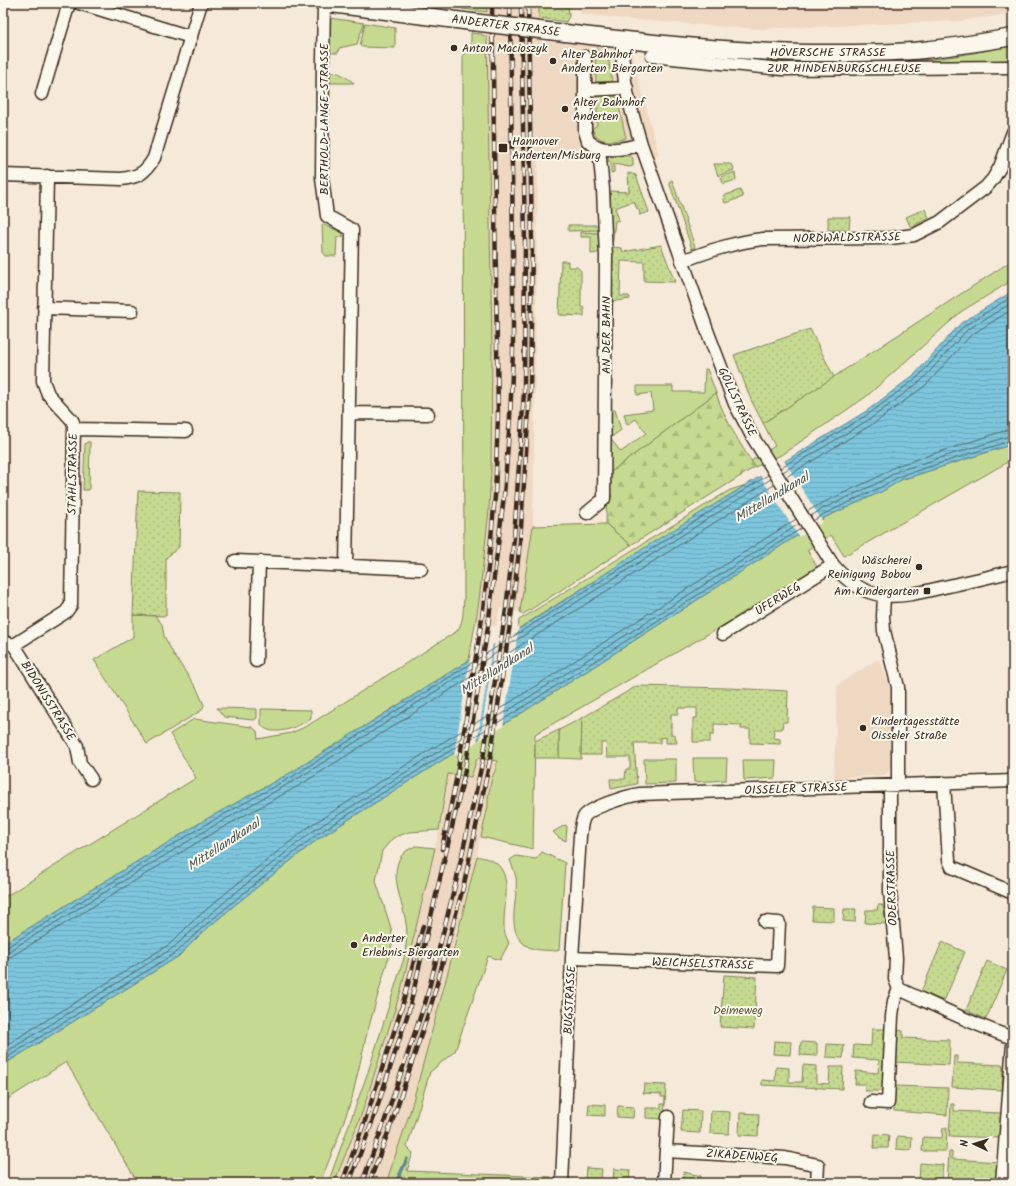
<svg xmlns="http://www.w3.org/2000/svg" width="1016" height="1186" font-family="Kalam,sans-serif">
  <defs>
    <pattern id="forest-firs" width="22" height="20" patternUnits="userSpaceOnUse"><rect width="22" height="20" fill="#c5da90"/><path d="M5 1l3.5 6h-7zM16 11l3.5 6h-7z" fill="#aabb7c"/></pattern>
    <pattern id="park-dots" width="8" height="8" patternUnits="userSpaceOnUse"><rect width="8" height="8" fill="#c5da90"/><path d="M2 2h.1M6 6h.1" fill="none" stroke="#aabb7c" stroke-width="1.8" stroke-linecap="round"/></pattern>
    <pattern id="water-rules" width="6" height="5" patternUnits="userSpaceOnUse"><rect width="6" height="5" fill="#7cc5dc"/><path d="M0 2.5h6" fill="none" stroke="#6ca9bc"/></pattern>
  </defs>
  <rect width="100%" height="100%" fill="#f5e9d9"/>
  <filter id="ink" filterUnits="userSpaceOnUse"><feTurbulence type="fractalNoise" baseFrequency=".025" numOctaves="2"/><feDisplacementMap in="SourceGraphic" scale="8" xChannelSelector="R" yChannelSelector="G"/><feConvolveMatrix kernelMatrix="1 2 1 2 8 2 1 2 1" color-interpolation-filters="sRGB"/></filter>
  <g filter="url(#ink)">
    <path fill="#eed8c2" d="M486,3H539L540,41L594,45L631,52L659,155L538,159L533,526L521,612L500,608L496,627L475,624L479,601L491,470L492,348Z
      M580,3H1013V14L958,21L757,29L634,20L581,14Z
      M878,659L883,668L890,688L891,767L888,772L884,775L834,778L837,690L839,684Z
      M477,758L498,761L496,769L492,777L488,797V806L467,897L410,1112L386,1183H334L362,1113L401,990L435,848L442,815L448,774H451Z"/>
    <path fill="#c5da90" stroke="#808257" d="M463,3H486L487,12L462,9Z
      M330,18L364,23L357,44L339,48L338,53H330Z
      M365,23L395,28V48L362,47L360,46Z
      M471,33L481,34L487,37L492,348L491,470L489,510L479,601L469,660L292,772L203,821L3,944V898L196,778L170,734L194,719L252,727L257,731L258,739L291,733L307,726L457,631C464,622 463,610 464,599L463,54L471,52Z
      M1013,46V60L920,63L789,64L652,50C740,55 830,65 920,60C951,58 982,51 1013,46Z
      M597,49L608,57L612,82H596L595,51Z
      M330,72C339,71 346,77 354,83H330Z
      M597,96H614L617,98L626,138C612,142 599,144 592,129L597,125Z
      M607,156H630L633,158V166L629,167L614,164V172L611,173V162H609Z
      M672,180L695,247L692,249L669,182Z
      M322,224L343,233V237H337L336,256H326L323,252Z
      M1013,260V280L962,311L867,396L781,455L755,467L751,461L775,446L763,423Z
      M705,369H707L716,393L607,475V410H615L621,430L610,438L621,452L646,433L636,419L627,425L624,414L653,410L651,393L637,395V386H673V392H704Z
      M87,442H90L89,490H83L85,444Z
      M1013,444V459L844,556L831,535L807,550L819,570L535,734L533,849L481,837L488,806V797L492,777L496,769L497,761L477,758L471,777L448,774L439,830L409,832L393,838L382,851L376,881L391,928L393,941L366,1037L352,1098L339,1135L320,1183H138L66,1062L3,1102V1065L179,956L203,932L236,904L318,839L441,761L514,718L826,517L883,491L901,480Z
      M746,485L518,629L519,620L730,490Z
      M606,524L631,545L522,615L520,611L533,526Z
      M133,615L155,616L162,624L164,636L174,655L197,689L204,705L202,710L147,744L94,660L133,637Z
      M217,708L257,709V718L254,720L224,717Z
      M261,709L311,710V718C300,727 270,739 261,724Z
      M582,718L581,759L559,758V730Z
      M693,758H727L726,780L694,782Z
      M644,759H676V783L645,784Z
      M743,760H776L775,778L744,780Z
      M565,825L567,826L566,841L559,838L553,832Z
      M416,846L435,848L401,990L362,1113L334,1183H328L368,1072L404,958C406,946 408,935 406,923C402,898 381,858 416,846Z
      M542,852L565,863L559,950L556,951C547,950 537,951 529,947C503,934 519,900 516,878C515,872 512,866 510,860L516,856L536,859Z
      M477,856C484,858 492,859 497,864C515,880 500,914 505,934C506,937 508,940 509,943L500,960L488,956L455,1051L430,1072L407,1147L413,1153L407,1171L551,1177V1183H386L410,1112L449,968Z"/>
    <path fill="url(#forest-firs)" stroke="#808257" d="M716,393C725,420 740,444 755,467L631,545L606,524L607,475Z"/>
    <path fill="url(#park-dots)" stroke="#808257" d="M539,3H568L569,16L566,22L539,18Z
      M714,164H730L733,166L734,170L718,176Z
      M735,172L736,180L723,184L721,177Z
      M628,173L636,175L649,212L639,215L640,214L639,210L637,209L634,201L615,208L619,220L615,221L612,247L622,248L623,252L661,245L675,282L644,281V262L621,261L620,296H629L630,299L609,302L610,191L629,192Z
      M740,190L743,197L725,203L723,196Z
      M925,209L929,218L911,227L910,226L906,217Z
      M828,217H850L849,230H828Z
      M568,225H600V230L568,231Z
      M581,232L600,233L602,251L597,253L591,254V237H581Z
      M561,261H568V267H577L581,271V307L584,308V316L559,315Z
      M810,329L834,377L763,423L751,400L734,355Z
      M138,491L180,492L179,547L166,558V616L133,615Z
      M637,686L728,688L788,691L787,722H783L782,729H774L773,738L780,739V744L750,743V729H741V725L714,724V735H710V742H693V718H697V708H678V714H671V734L675,735L677,743H666V737L660,738V743H634L637,784L611,789L610,779H625L626,769H630V757H607L606,743H601V755H581L582,718Z
      M559,730V758H535V741Z
      M878,905H883L886,924L865,923L866,910H877Z
      M813,907L834,908V921L812,920Z
      M844,909H856L855,922L843,921Z
      M942,942L965,952L944,1001L921,992Z
      M987,961L1007,970L986,1019L966,1010Z
      M724,975L757,977L754,1029L720,1027Z
      M872,1029H887L884,1088L881,1091H865V1084H855L856,1071L878,1073L879,1060L853,1058L854,1045L871,1046Z
      M898,1030L903,1031V1038L950,1040L949,1065L896,1062Z
      M774,1041L791,1042L790,1055L773,1054Z
      M801,1042L817,1043V1056L800,1055Z
      M827,1044L844,1045L843,1058L826,1057Z
      M954,1056H957V1063L1003,1065L1002,1090L952,1087Z
      M803,1065L816,1066V1083L829,1084L830,1067H843L842,1089L762,1085V1080L775,1081L776,1067L789,1068V1082H802Z
      M644,1084L666,1085L664,1119L646,1118V1108H661V1104H665V1097H661V1094L643,1093Z
      M895,1086L948,1088L947,1115L894,1111Z
      M589,1104L605,1105V1116L588,1115Z
      M951,1104H954V1111L1001,1113L1000,1138L949,1136Z
      M618,1106L634,1107L633,1118L617,1117Z
      M683,1110L701,1111L700,1133L681,1132Z
      M711,1111L730,1112L729,1134L710,1133Z
      M740,1113L759,1114L758,1136L739,1135Z
      M943,1128H947L946,1151H922L923,1137L942,1138Z
      M875,1134L889,1135L888,1148H874Z
      M897,1136L912,1137L911,1150L896,1149Z
      M949,1152H952V1159L999,1162L998,1183H947Z
      M920,1163L943,1165L941,1183H919Z
      M586,1168L602,1169L601,1180L585,1179Z
      M614,1169L630,1170L629,1182L613,1181Z
      M684,1172L701,1176L700,1183H682Z"/>
    <path fill="url(#water-rules)" stroke="#628790" d="M1013,291V444L901,480L883,491L826,517L514,718L441,761L318,839L236,904L203,932L179,956L3,1065V944L203,821L292,772L568,598L655,541L868,410L915,374L961,323Z"/>
    <path fill="#f5e9d9" d="M783,459L823,522L799,537L759,474Z
      M519,626L503,727L480,740L495,641Z
      M493,642L477,742L454,756L470,657Z"/>
    <g fill="none" stroke-linecap="round" stroke-linejoin="round">
      <path stroke="#55686a" stroke-width="1" d="M780,468L870,413L918,377L964,326L1013,296
        M783,472L873,417L922,380L967,330L1013,302
        M786,477L876,422L926,385L971,335L1013,309
        M808,511L820,504L876,478L896,466L1007,430L1013,429
        M811,516L822,509L878,483L898,471L1013,435
        M813,521L824,514L881,487L900,476L1013,440
        M3,947H7L205,825L295,775L768,475
        M3,953L9,951L208,829L297,779L771,479
        M3,959L12,956L211,834L300,785L774,485
        M3,1047L170,944L193,921L227,892L310,826L433,748L506,705L796,519
        M3,1054L173,948L197,926L230,897L313,831L436,753L509,710L799,524
        M3,1060L177,952L201,929L234,901L316,835L438,758L512,714L802,528"/>
      <path stroke="#628790" stroke-width="3.5" d="M396,1183L407,1159"/>
      <defs>
        <path id="street" d="M79,3L191,37
          M324,3L323,61L322,178L327,216L352,230L346,566
          M623,40C620,75 631,110 641,144L708,333L735,404L752,436L833,565C868,606 898,598 944,587C967,582 990,577 1013,571
          M652,56L782,69L1013,67
          M585,57V131L588,141C603,154 624,149 641,144
          M585,90L627,88
          M42,94L69,3
          M3,175L121,179C139,177 145,173 154,158L201,3
          M682,261C709,251 735,242 763,239L891,238L914,235L940,222L986,187L993,179L1000,167L1013,132
          M44,308L132,311
          M349,413L428,414
          M74,429L186,431
          M587,513L604,499L606,256L603,190L599,148
          M235,561L421,569
          M884,596L883,616L884,631L898,687V785
          M723,634L833,565
          M3,642L14,645L66,612L71,605L74,425L72,420L48,394L43,381L47,176
          M14,645L77,746L80,763L91,779
          M256,661L259,562
          M944,783L949,860L952,867L1013,893
          M890,786V891L896,958L895,979L899,989C937,1006 974,1025 1013,1038
          M572,958L777,966L779,923L765,922
          M871,1102L888,1103L892,1016L894,1001L899,989
          M666,1151L785,1158L818,1165L817,1183
          M562,1183L572,958L580,836C581,830 581,823 584,817C590,807 628,796 640,794L1013,781
          M664,1183L668,1117
          M1002,1183L1013,1044"/>
        <path id="secondary" d="M323,3L472,22
          M565,33C657,44 748,54 841,53C868,53 896,53 923,50C953,47 983,42 1013,37"/>
      </defs>
      <use href="#street" stroke="#3b2a1e" stroke-width="15"/>
      <use href="#secondary" stroke="#3b2a1e" stroke-width="19"/>
      <use href="#street" stroke="#fbf7ec" stroke-width="12"/>
      <use href="#secondary" stroke="#fbf7ec" stroke-width="16"/>
      <defs>
        <path id="rail" d="M442,849L457,775L481,625L489,560L495,496L498,416L492,3
          M342,1183L367,1115L402,1007L423,926
          M349,1183L374,1117L409,1010L464,776L488,626L504,496L510,418L513,351V252L510,3
          M362,1183L385,1120L426,1000L456,882L483,759L506,609L514,538L524,392L525,244L521,3
          M369,1183L392,1122L432,1002L464,884L490,760L512,610L520,542L530,393L532,244L528,3"/>
      </defs>
      <use href="#rail" stroke="#3b2a1e" stroke-width="4.5"/>
      <use href="#rail" stroke="#fbf7ec" stroke-width="3" stroke-dasharray="9" stroke-linecap="butt"/>
      <defs>
        <path id="secondary-bridge" d="M472,22L565,33"/>
      </defs>
      <use href="#secondary-bridge" stroke="#3b2a1e" stroke-width="19" stroke-linecap="butt"/>
      <use href="#secondary-bridge" stroke="#fbf7ec" stroke-width="16"/>
    </g>
  </g>
  <g fill="#3b2a1e" stroke="#fbf7ec" stroke-width="1.5">
    <circle cx="454" cy="48" r="4"/>
    <circle cx="553" cy="61" r="4"/>
    <circle cx="565" cy="109" r="4"/>
    <rect x="498" y="143" width="10" height="10" rx="2"/>
    <circle cx="919" cy="567" r="4"/>
    <rect x="923" y="587" width="8" height="8" rx="2"/>
    <circle cx="863" cy="728" r="4"/>
    <circle cx="354" cy="945" r="4"/>
  </g>
  <g text-anchor="middle" dominant-baseline="central" stroke-width="4" stroke-linejoin="round" paint-order="stroke">
    <g font-size="12" fill="#3b2a1e" stroke="#fbf7ec">
      <text transform="translate(506 26) rotate(7)">ANDERTER STRASSE</text>
      <text x="828" y="52">HÖVERSCHE STRASSE</text>
      <text x="844" y="68">ZUR HINDENBURGSCHLEUSE</text>
      <text transform="translate(324 119) rotate(-90)">BERTHOLD-LANGE-STRASSE</text>
      <text transform="translate(847 238) rotate(-1)">NORDWALDSTRASSE</text>
      <text transform="translate(606 335) rotate(-90)">AN DER BAHN</text>
      <text transform="translate(737 402) rotate(65)">GOLLSTRASSE</text>
      <text transform="translate(73 474) rotate(-89)">STAHLSTRASSE</text>
      <text transform="translate(778 599) rotate(-32)">UFERWEG</text>
      <text transform="translate(48 701) rotate(58)">BIDONISSTRASSE</text>
      <text transform="translate(796 789) rotate(-2)">OISSELER STRASSE</text>
      <text transform="translate(892 888) rotate(-92)">ODERSTRASSE</text>
      <text transform="translate(703 964) rotate(2)">WEICHSELSTRASSE</text>
      <text transform="translate(570 1000) rotate(-87)">BUGSTRASSE</text>
      <text transform="translate(742 1156) rotate(4)">ZIKADENWEG</text>
    </g>
    <g font-size="12" fill="#3b2a1e" stroke="#fbf7ec" text-anchor="start">
      <text x="462" y="48">Anton Macioszyk</text>
      <text x="561" y="54">Alter Bahnhof<tspan x="561" dy="14">Anderten Biergarten</tspan></text>
      <text x="573" y="102">Alter Bahnhof<tspan x="573" dy="14">Anderten</tspan></text>
      <text x="512" y="141">Hannover<tspan x="512" dy="14">Anderten/Misburg</tspan></text>
      <text x="911" y="560" text-anchor="end">Wäscherei<tspan x="911" dy="14">Reinigung Bobou</tspan></text>
      <text x="919" y="591" text-anchor="end">Am Kindergarten</text>
      <text x="871" y="721">Kindertagesstätte<tspan x="871" dy="14">Oisseler Straße</tspan></text>
      <text x="362" y="938">Anderter<tspan x="362" dy="14">Erlebnis-Biergarten</tspan></text>
    </g>
    <g font-size="12" fill="#5e563a" stroke="#fbf7ec">
      <text x="738" y="1010">Deimeweg</text>
    </g>
    <g font-size="13" font-style="italic" fill="#4e5857" stroke="#fbf7ec">
      <text transform="translate(772 498) rotate(-31)">Mittellandkanal</text>
      <text transform="translate(497 670) rotate(-32)">Mittellandkanal</text>
      <text transform="translate(224 845) rotate(-33)">Mittellandkanal</text>
    </g>
  </g>
  <rect width="1016" height="1186" fill="none" stroke="#fbf7ec" stroke-width="16"/>
  <rect x="8" y="8" width="1000" height="1170" fill="none" stroke="#3b2a1e" stroke-width="1.5" filter="url(#ink)"/>
  <g transform="translate(974 1144) rotate(274)" stroke="#fbf7ec" stroke-width="3" paint-order="stroke">
  <path d="M0-3L7 15L0 10L-7 15Z" fill="#3b2a1e"/>
  <text y="-6" font-size="11" font-weight="bold" text-anchor="middle" fill="#3b2a1e">N</text>
  </g>
</svg>
